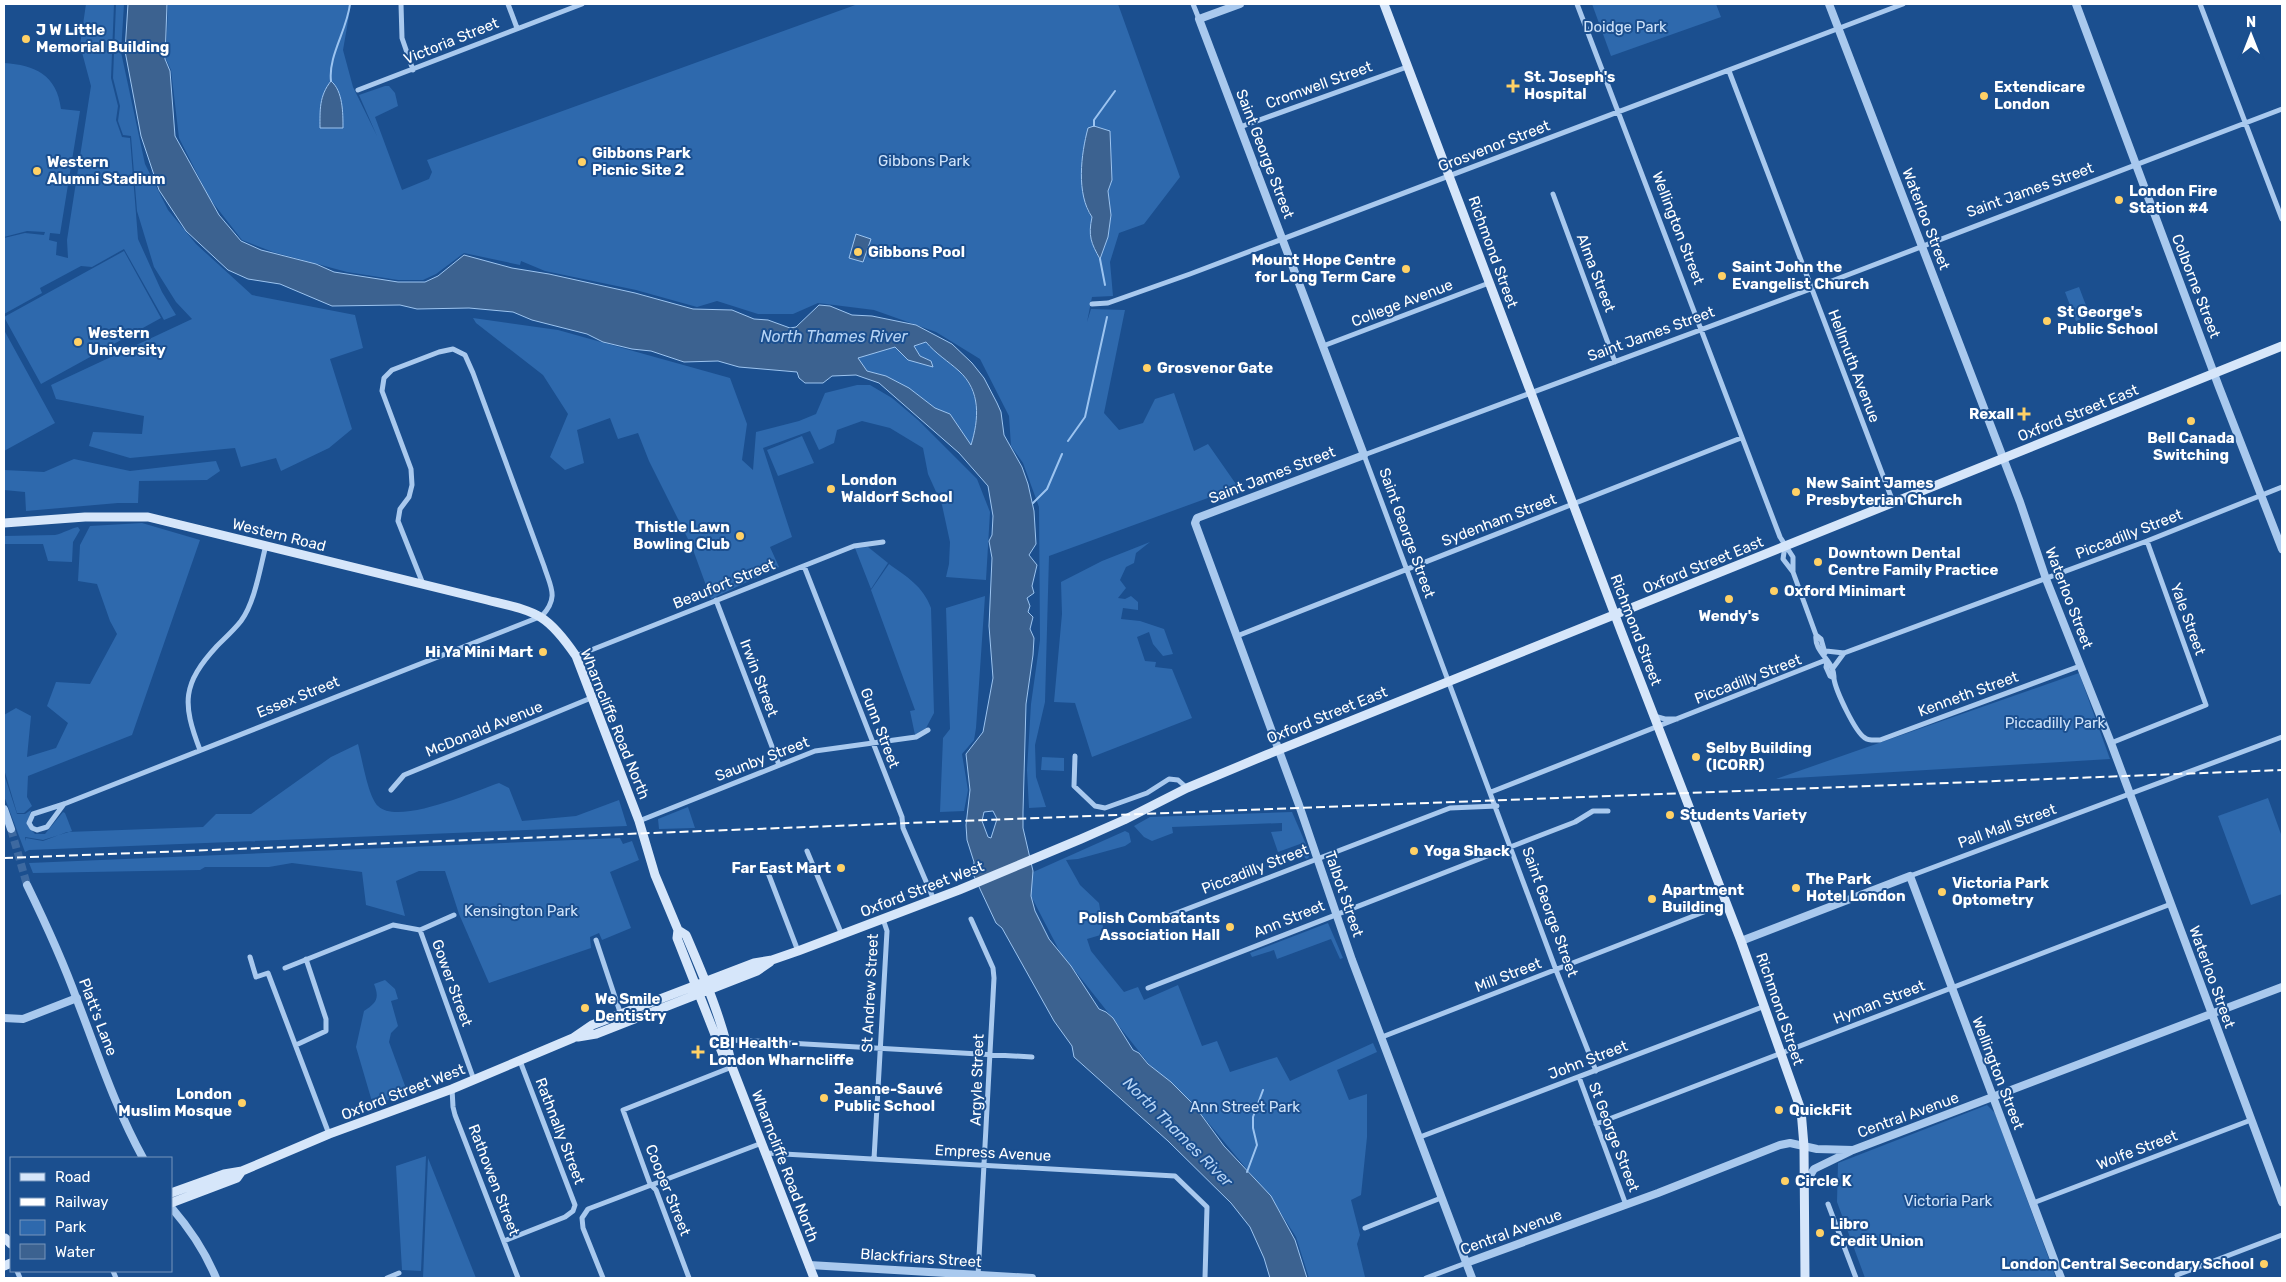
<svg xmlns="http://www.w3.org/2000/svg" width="2286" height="1282" font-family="Rubik,sans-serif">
  <rect width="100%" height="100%" fill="#1b4f8f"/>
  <path fill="#2e69ad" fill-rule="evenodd" d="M86,4H114L111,78L118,106L116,120L122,137L130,138L138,239L162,292L176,315L164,320L124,249L92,267L81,266L40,288L42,293L4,314V238L25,233L44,235L45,232L27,231L4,237V63C35,65 57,75 61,109L80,111L60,234L50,233L49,240L57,242L56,255L68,258L67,240L91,86L80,45Z
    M116,4H124L121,52L145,164L168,210L196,244L252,295L355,315L363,348L330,359L352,429L329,448L281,471L276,458L241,467L235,448L130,458L89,446L93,432L142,434L144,416L56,399L51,385L192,319L176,302L154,267L137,211L131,136L123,135L118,121L120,106L113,78Z
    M168,4H351L343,50L353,87L377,136L359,95L385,86H389L395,93L398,106L375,117L402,190L429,179L432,172L427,160L858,4H1118L1180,177L1144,224L1119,233L1110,262L1113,296L1092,297L1087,322L1091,309L1125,310L1104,413L1119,430L1143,423L1155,399L1174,393L1194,451L1208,444L1238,487L1049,556L1045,702L1035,745L1036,777L1046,807L1029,808L1027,770L1031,704L1040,640L1039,507L1023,463L1011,446L1009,416L980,359L936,332L874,310L818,303L793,314H758L717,301L697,307L636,290L545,271L521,261L520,265L464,253L436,274L423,280H398L347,272L273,252L242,240L210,199L179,138L171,70L166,59ZM1110,131L1112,180L1108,191L1111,215L1108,237L1100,259C1091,244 1088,234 1092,217L1087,210L1081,175Z
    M1592,4H1716L1721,17L1611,56Z
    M124,251L161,318L41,384L4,317Z
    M2079,287L2090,316L2076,321L2065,292Z
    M473,318L558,330L730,378L747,424L742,460L753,470L756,432L799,421L816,414L825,393L857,385H870L892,398L918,420L977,479L990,512L986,580L946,577L949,564L950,542L942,505L928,474L923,448L890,428L862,421L837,430L834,443L819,450L810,431L763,448L792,537L770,547L779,567L711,599L692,547L649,461L638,433L618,439L610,418L577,430L584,463L565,470L550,457L568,414L543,375L476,323Z
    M4,330L55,423L4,451Z
    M926,342C936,354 951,361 961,373C980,395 979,419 971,445L950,414L935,408L909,388L886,376L866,371L857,357L895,347L908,360L931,361L920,356L914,346Z
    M802,436L814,463L778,476L767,450Z
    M74,459L130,471L216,461L220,471L207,480L139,481L138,503H118L26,511L25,492L4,490V470L44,472Z
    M142,523L200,540L132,735L28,776L27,797L32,806L24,813H17L4,769V715L16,708L31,716L27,757L56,748L68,723L47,706L56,682L90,684L117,634L110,621L97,584L78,581L80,545L90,526Z
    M78,527L80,530L73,542L72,562L48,561L43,544H4V536L55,535C64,533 69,529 78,527Z
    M1150,542L1136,553L1134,563L1126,567L1120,580L1126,588L1118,598L1125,599L1131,596L1138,602V610L1123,608L1121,619L1140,621L1164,629L1173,654L1163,656L1153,644L1149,632L1137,637L1145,661L1156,662L1155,667L1172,669L1192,718L1092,757L1075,703L1054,702L1062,614L1061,582L1102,561Z
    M868,547L888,563L871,589L855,548Z
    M889,564C907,577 923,586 931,608L934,713L926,728L915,735L910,711L915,710L871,590Z
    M985,596L976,728L974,740L962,754L968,790L964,811L940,812L943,738L950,729L946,608Z
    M2079,673L2110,759L1776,779Z
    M358,744C362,758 368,797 378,806C398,826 475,791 499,783L509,788L522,821L576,816L619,800L627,826L29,850L25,852L4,796V774L17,814H25L31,810L27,825L35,834H45L63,812L65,813L72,831L43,840L25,837L26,841V838L43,841L67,832L203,827L216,814H251L331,757Z
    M1042,757L1064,758V771L1041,770Z
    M2268,798L2282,837V894L2251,905L2218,816Z
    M688,807L695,828L659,829L658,819Z
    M1292,812L1308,849L1309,857L1307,859L1305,858L1300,844L1278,852L1271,832L1282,831V823L1172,827L1173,833L1152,841L1144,837L1134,826L1150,817Z
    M1125,831L1129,833L1131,842L1125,846L1078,859L1066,860L1080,885L1099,903L1104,934L1087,939L1091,951L1124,992L1138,987L1144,1000L1178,985L1202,1046L1217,1041L1230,1072L1277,1057L1290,1081L1373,1043L1377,1052L1337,1070L1349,1100L1367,1094V1137L1361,1195L1351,1200L1360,1235L1357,1244L1365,1277L1367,1278H1309L1296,1237L1274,1202L1201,1114L1149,1064L1060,952L1031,896V873Z
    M620,838L623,844L632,841L639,860L610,872L631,928L602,940L599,933L590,937L591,948L489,983L459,914L445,871H419L396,881L405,916L366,905L362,872L292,863L269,867H205L200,870L33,873L29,863Z
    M1328,923L1343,958L1340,959L1331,939L1277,959L1274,950L1252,957L1250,953Z
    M385,980L395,989L398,999L391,1001L398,1026L391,1033L389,1042L408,1094L373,1105L356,1047L364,1011C376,1003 380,999 374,984Z
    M1987,1105L1995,1113L2056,1278H1865L1837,1202L1838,1163Z
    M426,1156L421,1271L402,1270L396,1166Z
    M428,1158L476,1278H423Z"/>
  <path fill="#3c6290" stroke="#9cc4f0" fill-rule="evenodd" d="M128,4H167L165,59L170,71L175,136L219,215L241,241L261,250L316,264L334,272L398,282H425L438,276L464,255L512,268L549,274L635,293L693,309L732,310L754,319L768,320L790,328L796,327L819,305L830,306L852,315L872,316L916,325L952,344L972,363L984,378L997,403L1001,412L1004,435L1022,467L1028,484L1034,511L1036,544L1029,555L1037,565L1032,586L1034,593L1027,598L1030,606L1028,612L1033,617L1030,629L1034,638L1033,655L1026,704L1023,812V828L1033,871L1031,896L1035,911L1049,939L1071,966L1099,1009L1106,1012L1113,1018L1133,1050L1139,1053L1148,1064L1171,1082L1194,1105L1224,1146L1271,1196L1295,1240L1307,1278H1270L1264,1258L1250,1227L1231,1203L1168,1141L1074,1057L1072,1046L1054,1021L1002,928L996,923L973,874L974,862L967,840L966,825L970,790L966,754L983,732L993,678L989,626L992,558L989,541L992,535L993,516L988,486L959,453L879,383L856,375L832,376L823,383H805L799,378L797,372L739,367L718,361L684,362L651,351L632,349L603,342L587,334L532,320L513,312L469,308L417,309L400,305L332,306L280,284L248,279L228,270L186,231L159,190L141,136L125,51ZM926,342C936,354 948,361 959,371C981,391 979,419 971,445L950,414L935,408L909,388L886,376L867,371L858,358L895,347L908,360L933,367L931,361L920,356L914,346ZM993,811L997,819L991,838L988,837L982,821L984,812Z
    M331,81C343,91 343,113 343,128H320C320,110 319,96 331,81Z
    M1094,126L1110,131L1112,180L1108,191L1111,215L1108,237L1100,259C1091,243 1088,236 1092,217C1076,194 1081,154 1088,128Z
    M856,234L871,239L863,262L849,258Z"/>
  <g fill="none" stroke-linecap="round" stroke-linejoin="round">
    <path stroke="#9cc4f0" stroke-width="2" d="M331,81C328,56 347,30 350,4
      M1094,126V120L1115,91
      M1100,259L1105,285
      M1068,441L1085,417L1107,317
      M1033,503L1047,489L1062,454
      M1247,1172L1257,1145L1253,1128V1117L1263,1090"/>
    <path stroke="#3d69a0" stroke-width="8" stroke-dasharray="8 4" stroke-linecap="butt" d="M11,829L27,885"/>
    <path stroke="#a9c9ee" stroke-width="5" d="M401,4L402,38L413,70
      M508,4L517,28
      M1193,4L1199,19
      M1577,4L1780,537L1793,557V572
      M2200,4L2282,219
      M1729,71L1893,502
      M358,90L582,4
      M1240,127L1407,67
      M1553,194L1615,362
      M1092,304L1108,303L1190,274L1903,4
      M1323,346L1489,283
      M1785,546L1783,559L1793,572L1816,635L1821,639L1825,653
      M804,566L902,817L903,828L934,900
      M716,600L779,765
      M1816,635C1814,649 1827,657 1832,668C1834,672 1834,676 1834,679C1836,691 1855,732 1865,738C1869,741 1875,740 1880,740L2080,666
      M1237,636L1741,438
      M1826,651L1844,653L2147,541L2282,487
      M576,656L854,546L883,542
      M1827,662L1826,667L1830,676L1834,678
      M1833,668L1844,653
      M1654,716L1665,719H1677
      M2111,743L2206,705L2147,541
      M200,750C182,703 182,684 217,646C225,638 234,630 241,621C255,602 260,568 266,545
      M1075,756L1074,786L1095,806L1105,808L1147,793L1169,779L1178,780L1187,788
      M391,790L404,775L591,698
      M1491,792L1826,660
      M64,804L47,827L37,830L32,828L29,823L33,814L64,804L542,616C559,597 551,588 544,566L473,373L465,355L453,349L439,352L392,370L384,378L382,391L411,469L412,485L409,497L400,509L398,521L423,584
      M639,821L815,751L916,737L928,730
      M807,851L842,935
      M767,870L798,951
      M1910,876L2282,737
      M454,915L420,930L474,1080
      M1166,917L1450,808L1497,806
      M971,919L993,968L994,978L978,1276
      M596,940L621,1015
      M250,957L256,977L268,973L329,1134
      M285,968L393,925L420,930
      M1148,988L1518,844L1575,822L1593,811H1608
      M1382,1037L1727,903
      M727,1042L738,1040L1032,1057
      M296,1045L326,1031V1019L306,959
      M1596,1071L1556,970L1364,455L1816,287L2282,109
      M1579,1077L1626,1205
      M452,1089L453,1107L455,1115L518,1278
      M1596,1124L2171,904
      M1420,1137L1765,1006
      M766,1153L1175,1176L1207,1207L1205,1278
      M874,1159L887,931L883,919
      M2033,1203L2251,1120
      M1828,1204L1856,1278
      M1365,1228L1441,1198
      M504,1241L565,1217L573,1211L575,1205L520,1061
      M17,1271L20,1278
      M113,1271L116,1278
      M2177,1275L2282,1235
      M387,1278L399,1273
      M603,1278L583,1228L582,1218L588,1209L762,1143
      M689,1278L656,1190L650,1184L623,1110L732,1067
      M1426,1278L1466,1263"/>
    <path stroke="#a9c9ee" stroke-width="8" d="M1240,4L1199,19L1364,455L1197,518L1195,523L1299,805L1352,960L1472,1278
      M1829,4L2020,502L2046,579L2111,743L2282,1202
      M2076,4L2219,387L2282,549
      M4,809L11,829
      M27,885C45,922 63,961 77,1000C98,1054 115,1107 143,1158
      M1741,941L1910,876L2061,1278
      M4,1018L23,1019L77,998
      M1805,1184L1814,1169L1851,1151
      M171,1207C190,1229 205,1251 216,1278
      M1466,1263L1658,1193L1780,1145L1790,1143L1817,1149L1853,1150L2282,987
      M809,1265L1032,1278"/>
    <path stroke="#d6e6fa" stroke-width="9" d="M1384,4L1621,631L1741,941L1801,1110L1804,1146L1805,1278
      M4,523L85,517H148L487,600C536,612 546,612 576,656L639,821L655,875L678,930L677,938L723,1055L732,1064
      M678,930L686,935C704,977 723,1021 732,1067L814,1278
      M578,1037L596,1034L757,971L770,962
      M171,1193L224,1174L242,1171L329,1134L452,1089L573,1038L592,1025L754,963L772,960L798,951L959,890L1081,839L1124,820L1187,788L1266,755L2282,346
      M171,1203L237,1178L242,1171
      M5,1238L11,1244
      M4,1266L11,1263"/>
    <path stroke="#fff" stroke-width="2" stroke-dasharray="9 4" stroke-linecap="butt" d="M4,858L2282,770"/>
  </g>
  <g fill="#ffd166" stroke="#1b4f8f" stroke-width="2">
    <circle cx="26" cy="39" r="5"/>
    <path d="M1510.5 78.5h5v5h5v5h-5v5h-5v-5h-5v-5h5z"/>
    <circle cx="1984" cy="96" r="5"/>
    <circle cx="582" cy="162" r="5"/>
    <circle cx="37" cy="171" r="5"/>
    <circle cx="2119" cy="200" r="5"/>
    <circle cx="858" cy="252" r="5"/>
    <circle cx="1406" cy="269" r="5"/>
    <circle cx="1722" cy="276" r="5"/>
    <circle cx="2047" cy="321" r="5"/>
    <circle cx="78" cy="342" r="5"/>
    <circle cx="1147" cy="368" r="5"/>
    <path d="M2021.5 406.5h5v5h5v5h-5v5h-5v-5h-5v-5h5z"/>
    <circle cx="2191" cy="421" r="5"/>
    <circle cx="831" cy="489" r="5"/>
    <circle cx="1796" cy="492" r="5"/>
    <circle cx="740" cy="536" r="5"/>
    <circle cx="1818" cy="562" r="5"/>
    <circle cx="1774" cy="591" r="5"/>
    <circle cx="1729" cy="599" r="5"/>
    <circle cx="543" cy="652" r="5"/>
    <circle cx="1696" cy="757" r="5"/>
    <circle cx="1670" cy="815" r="5"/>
    <circle cx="1414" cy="851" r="5"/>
    <circle cx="841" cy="868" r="5"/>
    <circle cx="1796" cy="888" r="5"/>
    <circle cx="1942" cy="892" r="5"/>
    <circle cx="1652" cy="899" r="5"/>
    <circle cx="1230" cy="927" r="5"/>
    <circle cx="585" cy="1008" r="5"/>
    <path d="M695.5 1044.5h5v5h5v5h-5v5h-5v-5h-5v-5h5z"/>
    <circle cx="824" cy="1098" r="5"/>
    <circle cx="242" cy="1103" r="5"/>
    <circle cx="1779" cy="1110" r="5"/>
    <circle cx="1785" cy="1181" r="5"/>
    <circle cx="1820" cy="1233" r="5"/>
    <circle cx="2264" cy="1264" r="5"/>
  </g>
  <g text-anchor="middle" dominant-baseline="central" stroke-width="4" stroke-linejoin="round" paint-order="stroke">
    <g font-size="15" fill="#cfe3fa" stroke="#1b4f8f">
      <text x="1625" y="27">Doidge Park</text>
      <text x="924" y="161">Gibbons Park</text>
      <text x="2055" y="723">Piccadilly Park</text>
      <text x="521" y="911">Kensington Park</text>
      <text x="1245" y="1107">Ann Street Park</text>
      <text x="1948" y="1201">Victoria Park</text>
    </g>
    <g font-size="15" font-weight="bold" fill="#fff" stroke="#1b4f8f" text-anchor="start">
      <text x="36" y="30">J W Little<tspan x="36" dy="17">Memorial Building</tspan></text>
      <text x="1524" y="77">St. Joseph's<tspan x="1524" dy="17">Hospital</tspan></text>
      <text x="1994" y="87">Extendicare<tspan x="1994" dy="17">London</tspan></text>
      <text x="592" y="153">Gibbons Park<tspan x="592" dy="17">Picnic Site 2</tspan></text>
      <text x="47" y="162">Western<tspan x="47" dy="17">Alumni Stadium</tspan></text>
      <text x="2129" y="191">London Fire<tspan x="2129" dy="17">Station #4</tspan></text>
      <text x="868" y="252">Gibbons Pool</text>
      <text x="1396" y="260" text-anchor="end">Mount Hope Centre<tspan x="1396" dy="17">for Long Term Care</tspan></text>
      <text x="1732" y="267">Saint John the<tspan x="1732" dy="17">Evangelist Church</tspan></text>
      <text x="2057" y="312">St George's<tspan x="2057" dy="17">Public School</tspan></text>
      <text x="88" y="333">Western<tspan x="88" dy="17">University</tspan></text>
      <text x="1157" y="368">Grosvenor Gate</text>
      <text x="2014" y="414" text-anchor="end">Rexall</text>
      <text x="2191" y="438" text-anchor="middle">Bell Canada<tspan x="2191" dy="17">Switching</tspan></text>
      <text x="841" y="480">London<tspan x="841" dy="17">Waldorf School</tspan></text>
      <text x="1806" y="483">New Saint James<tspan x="1806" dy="17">Presbyterian Church</tspan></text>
      <text x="730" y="527" text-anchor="end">Thistle Lawn<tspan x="730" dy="17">Bowling Club</tspan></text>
      <text x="1828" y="553">Downtown Dental<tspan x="1828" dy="17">Centre Family Practice</tspan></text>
      <text x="1784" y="591">Oxford Minimart</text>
      <text x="1729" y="616" text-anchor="middle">Wendy's</text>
      <text x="533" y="652" text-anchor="end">Hi Ya Mini Mart</text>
      <text x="1706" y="748">Selby Building<tspan x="1706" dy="17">(ICORR)</tspan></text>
      <text x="1680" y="815">Students Variety</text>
      <text x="1424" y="851">Yoga Shack</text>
      <text x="831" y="868" text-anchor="end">Far East Mart</text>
      <text x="1806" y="879">The Park<tspan x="1806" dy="17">Hotel London</tspan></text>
      <text x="1952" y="883">Victoria Park<tspan x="1952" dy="17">Optometry</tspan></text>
      <text x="1662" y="890">Apartment<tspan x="1662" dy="17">Building</tspan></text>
      <text x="1220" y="918" text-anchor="end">Polish Combatants<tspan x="1220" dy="17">Association Hall</tspan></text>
      <text x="595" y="999">We Smile<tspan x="595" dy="17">Dentistry</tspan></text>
      <text x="709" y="1043">CBI Health -<tspan x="709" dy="17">London Wharncliffe</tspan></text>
      <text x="834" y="1089">Jeanne-Sauvé<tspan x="834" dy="17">Public School</tspan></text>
      <text x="232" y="1094" text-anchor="end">London<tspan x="232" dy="17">Muslim Mosque</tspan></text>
      <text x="1789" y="1110">QuickFit</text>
      <text x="1795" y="1181">Circle K</text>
      <text x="1830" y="1224">Libro<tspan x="1830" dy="17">Credit Union</tspan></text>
      <text x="2254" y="1264" text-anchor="end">London Central Secondary School</text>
    </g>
    <g font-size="15" fill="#fff" stroke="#1b4f8f">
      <text transform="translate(451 41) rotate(-22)">Victoria Street</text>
      <text transform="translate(1319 85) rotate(-20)">Cromwell Street</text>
      <text transform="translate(1494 146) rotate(-21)">Grosvenor Street</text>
      <text transform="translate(1265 154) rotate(69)">Saint George Street</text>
      <text transform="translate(2030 190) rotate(-20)">Saint James Street</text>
      <text transform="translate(1926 219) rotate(69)">Waterloo Street</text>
      <text transform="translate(1678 228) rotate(69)">Wellington Street</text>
      <text transform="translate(1493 252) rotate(70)">Richmond Street</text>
      <text transform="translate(1596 273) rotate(69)">Alma Street</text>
      <text transform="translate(2196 286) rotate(69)">Colborne Street</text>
      <text transform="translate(1402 303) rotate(-21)">College Avenue</text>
      <text transform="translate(1651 334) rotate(-20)">Saint James Street</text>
      <text transform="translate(1854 366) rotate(69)">Hellmuth Avenue</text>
      <text transform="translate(2078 413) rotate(-22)">Oxford Street East</text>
      <text transform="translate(1272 475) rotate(-21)">Saint James Street</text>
      <text transform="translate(1499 520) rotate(-21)">Sydenham Street</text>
      <text transform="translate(1407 533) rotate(70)">Saint George Street</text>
      <text transform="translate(2129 534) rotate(-21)">Piccadilly Street</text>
      <text transform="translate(279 535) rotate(14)">Western Road</text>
      <text transform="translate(1703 565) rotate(-22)">Oxford Street East</text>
      <text transform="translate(724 584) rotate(-22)">Beaufort Street</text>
      <text transform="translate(2069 598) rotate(69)">Waterloo Street</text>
      <text transform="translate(2188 619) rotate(70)">Yale Street</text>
      <text transform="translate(1636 630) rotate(69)">Richmond Street</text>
      <text transform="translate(759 678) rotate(69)">Irwin Street</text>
      <text transform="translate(1748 679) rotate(-21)">Piccadilly Street</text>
      <text transform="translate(1968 694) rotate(-20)">Kenneth Street</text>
      <text transform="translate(298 697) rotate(-22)">Essex Street</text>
      <text transform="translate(1327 715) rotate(-22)">Oxford Street East</text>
      <text transform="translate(615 724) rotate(68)">Wharncliffe Road North</text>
      <text transform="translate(880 728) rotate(69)">Gunn Street</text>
      <text transform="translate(484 729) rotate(-22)">McDonald Avenue</text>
      <text transform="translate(762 759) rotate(-21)">Saunby Street</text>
      <text transform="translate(2007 826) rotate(-20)">Pall Mall Street</text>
      <text transform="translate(1255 869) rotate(-21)">Piccadilly Street</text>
      <text transform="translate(922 889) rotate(-21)">Oxford Street West</text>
      <text transform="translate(1344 894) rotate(71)">Talbot Street</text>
      <text transform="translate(1550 912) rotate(70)">Saint George Street</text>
      <text transform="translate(1289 919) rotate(-22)">Ann Street</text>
      <text transform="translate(1508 975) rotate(-21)">Mill Street</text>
      <text transform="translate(2212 977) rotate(70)">Waterloo Street</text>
      <text transform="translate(452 983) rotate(70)">Gower Street</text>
      <text transform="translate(870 993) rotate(-87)">St Andrew Street</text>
      <text transform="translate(1879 1002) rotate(-21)">Hyman Street</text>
      <text transform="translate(1780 1009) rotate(71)">Richmond Street</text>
      <text transform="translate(98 1017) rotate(69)">Platt's Lane</text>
      <text transform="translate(1588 1060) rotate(-21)">John Street</text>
      <text transform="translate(1998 1073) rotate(69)">Wellington Street</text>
      <text transform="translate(977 1080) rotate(-88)">Argyle Street</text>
      <text transform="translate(403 1092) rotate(-21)">Oxford Street West</text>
      <text transform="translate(1908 1115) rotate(-20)">Central Avenue</text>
      <text transform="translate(560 1131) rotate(69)">Rathnally Street</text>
      <text transform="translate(1614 1137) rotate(69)">St George Street</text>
      <text transform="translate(2137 1150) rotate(-21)">Wolfe Street</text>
      <text transform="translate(993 1153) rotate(3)">Empress Avenue</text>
      <text transform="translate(785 1166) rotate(69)">Wharncliffe Road North</text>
      <text transform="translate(494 1180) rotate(69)">Rathowen Street</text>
      <text transform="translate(668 1190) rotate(68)">Cooper Street</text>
      <text transform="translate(1511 1232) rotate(-20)">Central Avenue</text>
      <text transform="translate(921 1258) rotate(4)">Blackfriars Street</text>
    </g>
    <g font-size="16" font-style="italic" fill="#b5d3f5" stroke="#1b4f8f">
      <text x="834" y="336">North Thames River</text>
      <text transform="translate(1178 1132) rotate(45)">North Thames River</text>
    </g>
  </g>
  <rect width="2286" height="1282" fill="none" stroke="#ffffff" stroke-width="10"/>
  <rect x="10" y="1157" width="162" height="115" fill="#1b4f8f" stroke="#7695bc"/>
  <rect x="20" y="1173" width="25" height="8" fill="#d6e6fa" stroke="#7695bc"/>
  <text x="55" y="1182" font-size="15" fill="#ffffff">Road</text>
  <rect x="20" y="1198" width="25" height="8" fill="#ffffff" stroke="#7695bc"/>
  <text x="55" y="1207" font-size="15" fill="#ffffff">Railway</text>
  <rect x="20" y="1220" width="25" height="15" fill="#2e69ad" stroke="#7695bc"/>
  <text x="55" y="1232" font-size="15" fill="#ffffff">Park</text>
  <rect x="20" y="1244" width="25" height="15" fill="#3c6290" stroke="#7695bc"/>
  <text x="55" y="1257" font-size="15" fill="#ffffff">Water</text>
  <g transform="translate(2251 35)" stroke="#1b4f8f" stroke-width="4" paint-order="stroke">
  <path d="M0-4L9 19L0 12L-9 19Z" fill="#ffffff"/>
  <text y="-8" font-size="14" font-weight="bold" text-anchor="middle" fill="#ffffff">N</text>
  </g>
</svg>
